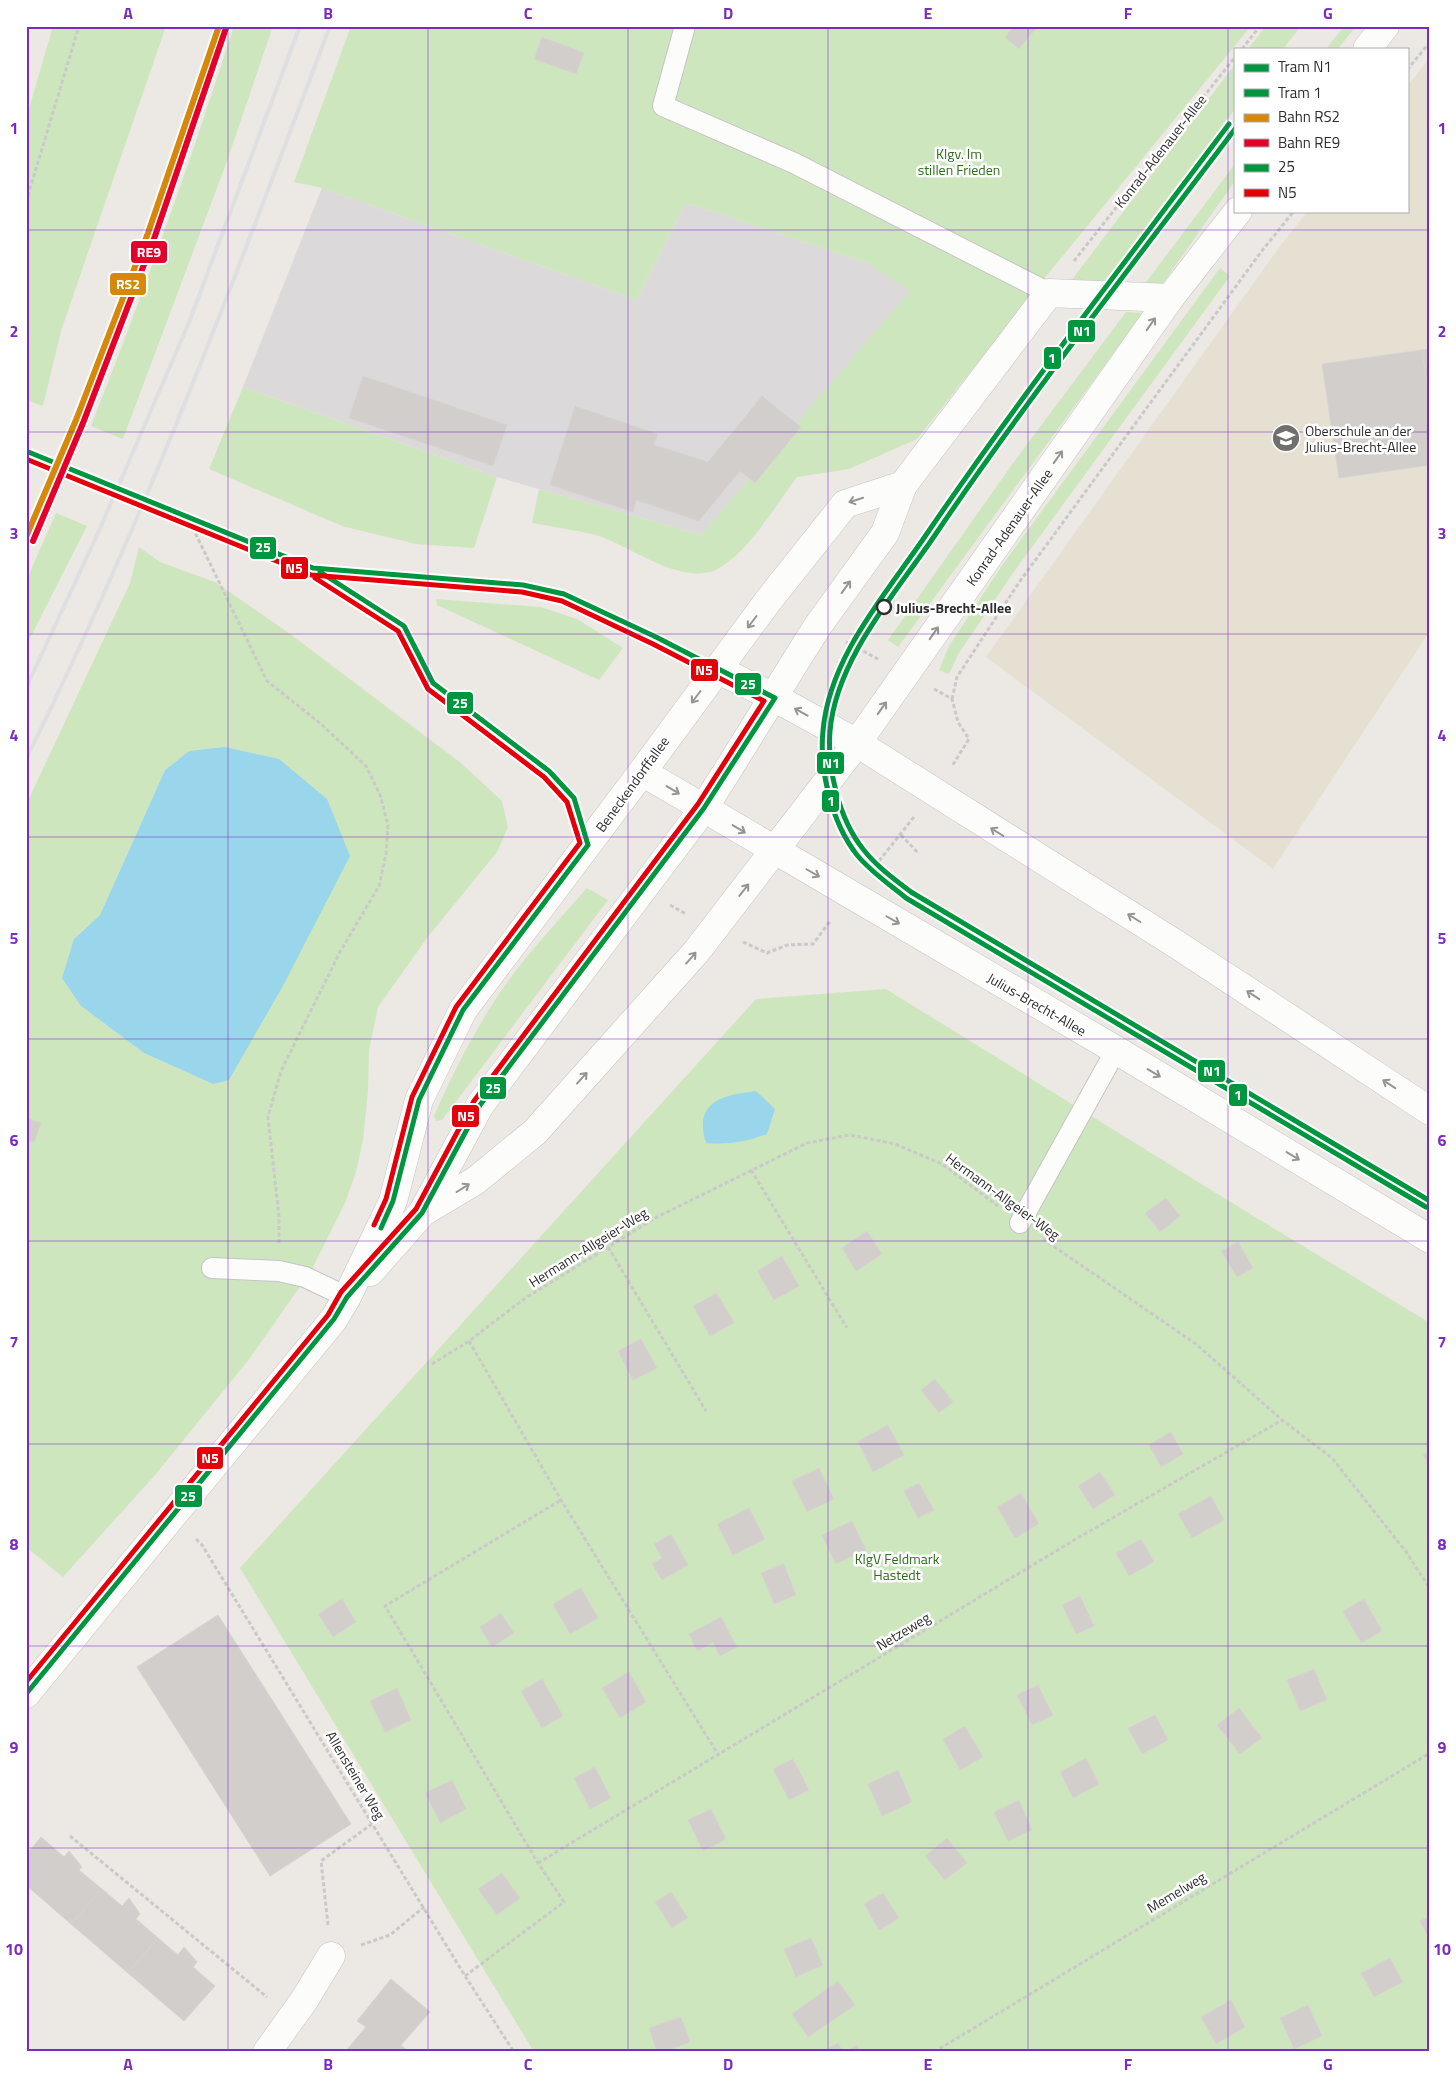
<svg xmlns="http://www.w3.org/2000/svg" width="1456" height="2078" font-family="'Titillium Web',sans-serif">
  <rect width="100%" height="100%" fill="#ece8e4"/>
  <path fill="#dcd9db" d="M322,188L636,300L686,203L867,263L911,291L701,535L497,477L243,387Z"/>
  <path fill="#e6e0d3" d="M1430,58V631L1273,869L986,657L1280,246L1308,211H1407V86Z"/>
  <path fill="#cee6be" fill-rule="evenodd" d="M53,26H166L61,331L43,406L26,400V119Z
    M234,26H273L227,161L123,439L91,426C143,294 191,161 234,26Z
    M351,26H1251L1048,274L917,439L849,469L797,477C776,505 751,548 721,567C685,590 630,545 596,535C575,530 553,527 532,523L539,489L701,535L910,291L867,263L686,203L636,300L322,188L294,182Z
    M1266,26H1301L1283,49H1248Z
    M1344,26H1356L1338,49H1326Z
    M1235,64V109L1101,288L1068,285Z
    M1235,164V181L1158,290L1141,289Z
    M1220,268L1230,276L1013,573L959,653L949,674L939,670L949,646L1003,564Z
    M1126,312L1143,313L898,647L888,640L1016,459Z
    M243,387L497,477L474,548L416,544L342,526L209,469Z
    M56,513L87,526L26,646V581Z
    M139,547L160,562L215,582L286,631L461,763L502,801L508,827L497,852L427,938L378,1007L369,1050L368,1091L363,1140L356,1172L345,1203L311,1271L250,1358L156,1474L63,1577L26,1547V805L130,583ZM189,751L213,1084L144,1053L81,1006L74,939L100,915L165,770Z
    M436,599L541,607L577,619L623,648L599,680L437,605Z
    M587,888L608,900L442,1120L436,1121L434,1116C452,1075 472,1035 497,997C523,958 556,923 587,888Z
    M886,989L1224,1198L1430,1323V2052H534L240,1568L756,999Z"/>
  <path fill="#99d6ec" d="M225,747L279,759L327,799L350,856L284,984L229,1080L213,1084L144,1053L81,1006L62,978L74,939L100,915L165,770L189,751Z
    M756,1091L775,1109L767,1134C746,1142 729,1145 706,1143C693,1102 722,1095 756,1091Z"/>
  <path fill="#d1cecb" stroke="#d7d4d0" d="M1014,26H1038L1019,49L1005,37Z
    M542,37L584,53L576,74L534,59Z
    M1430,349V405L1422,350Z
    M1422,350L1430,405V465L1339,478L1322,364Z
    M363,376L507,425L493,466L349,418Z
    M762,396L801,427L755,483L740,471L699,521L636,500L633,512L550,485L575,406L658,434L654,445L708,462Z
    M26,1118L41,1123L34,1142L26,1139Z
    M1166,1198L1180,1216L1160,1232L1145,1213Z
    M867,1231L882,1254L856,1271L842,1248Z
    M1238,1242L1253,1268L1237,1277L1221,1251Z
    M782,1256L799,1286L774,1300L757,1271Z
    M717,1293L734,1323L710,1336L693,1306Z
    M641,1339L657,1368L633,1380L618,1351Z
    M935,1379L953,1402L939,1413L921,1390Z
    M888,1425L904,1455L873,1472L858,1441Z
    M1171,1432L1183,1454L1161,1467L1149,1445Z
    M1430,1451V1466L1423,1455Z
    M819,1468L834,1499L807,1512L792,1481Z
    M1100,1472L1115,1495L1093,1509L1078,1486Z
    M919,1483L934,1510L918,1518L904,1491Z
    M1021,1493L1039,1524L1015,1538L997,1507Z
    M1211,1496L1224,1520L1192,1538L1178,1514Z
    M749,1508L765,1539L733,1555L717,1524Z
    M852,1521L866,1550L836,1564L822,1535Z
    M671,1534L688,1565L662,1580L652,1564L662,1558L654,1544Z
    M1141,1539L1154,1562L1129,1576L1116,1553Z
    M784,1564L796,1595L774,1604L761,1573Z
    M581,1588L598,1618L570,1634L553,1604Z
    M1080,1596L1094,1626L1076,1634L1062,1605Z
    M342,1599L356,1622L333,1637L318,1614Z
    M1364,1599L1382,1631L1361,1643L1343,1611Z
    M501,1613L514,1633L492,1647L480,1627Z
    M218,1615L351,1824L270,1876L137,1667Z
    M721,1617L737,1647L720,1656L713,1642L697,1651L689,1634Z
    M1314,1669L1327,1700L1300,1711L1287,1680Z
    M629,1672L646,1702L620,1718L602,1688Z
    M542,1679L563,1716L542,1728L521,1691Z
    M1038,1685L1053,1715L1032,1725L1017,1695Z
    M397,1688L411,1720L385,1732L370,1701Z
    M1239,1708L1262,1738L1240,1754L1217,1725Z
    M1155,1715L1168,1740L1142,1754L1128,1728Z
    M965,1726L983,1757L960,1770L943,1739Z
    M1086,1758L1099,1784L1073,1798L1060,1772Z
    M793,1759L809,1790L789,1800L773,1769Z
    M595,1767L611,1798L590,1809L574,1778Z
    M898,1770L912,1802L882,1816L868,1784Z
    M452,1780L466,1809L440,1823L425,1793Z
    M1019,1800L1032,1830L1008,1841L994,1812Z
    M711,1809L726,1839L703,1851L688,1820Z
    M41,1837L64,1857L69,1851L82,1867L79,1870L102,1889L71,1924L26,1885V1855Z
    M947,1838L967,1863L945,1880L925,1856Z
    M502,1873L520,1898L497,1915L478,1889Z
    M102,1889L122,1906L129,1898L140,1914L136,1919L158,1938L128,1973L71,1924Z
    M671,1892L688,1918L672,1928L655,1902Z
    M883,1893L899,1918L879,1930L864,1904Z
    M1430,1916V1940L1420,1921Z
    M158,1938L178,1955L184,1947L197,1962L193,1967L215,1986L184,2021L128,1973Z
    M811,1938L823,1965L796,1977L784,1949Z
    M1390,1958L1403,1982L1374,1997L1361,1973Z
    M391,1979L430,2012L401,2045L409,2052H345L366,2027L357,2021Z
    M838,1981L855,2005L808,2037L792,2014Z
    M1231,2000L1245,2027L1216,2044L1201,2017Z
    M1308,2005L1322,2036L1294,2049L1280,2018Z
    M681,2017L690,2042L664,2052H657L649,2028Z
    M838,2043L843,2052H821Z
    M857,2045L860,2052H844Z"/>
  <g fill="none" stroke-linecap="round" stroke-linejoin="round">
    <defs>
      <path id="lane" d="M685,26L663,106L794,163L1049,293
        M1020,1223L1116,1050
        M212,1268L279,1271L305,1277L347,1297"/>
      <path id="street" d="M423,1212L475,1181L535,1132L696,952L857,743L779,700L717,669
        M370,1272L422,1213L480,1105L704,808L817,627L885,533L903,485
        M26,1694L334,1319L347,1297L393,1201L419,1100L463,1010L642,772
        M267,2052L305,1999L331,1956"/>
      <path id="secondary" d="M1367,49L1385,26
        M1238,211L1170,298L857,743L1176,944L1430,1111
        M1170,298L1049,293L903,485L845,504L768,601L642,772L1116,1050L1430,1239"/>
    </defs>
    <use href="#lane" stroke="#c5c4c5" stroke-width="22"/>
    <use href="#street" stroke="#c5c4c5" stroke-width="29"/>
    <use href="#secondary" stroke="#c5c4c5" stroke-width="29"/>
    <path stroke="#c9c9c8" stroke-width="3" stroke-dasharray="4 2.5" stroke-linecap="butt" d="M1242,49L1260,26
      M1407,70L1430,42
      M26,202L79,26
      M1074,261L1235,57
      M187,516L267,681L321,724L366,766L380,795L388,825L386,854L379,886L340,952L281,1071L268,1117L279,1217V1243
      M846,642L878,659
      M934,689L952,699L958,722L969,739L952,766
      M952,699L957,677L1020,581L1261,252L1294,211
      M901,835L919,854
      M871,871L914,817
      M670,905L686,914
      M743,942L767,953L787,945L813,944L831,920
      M751,1170L847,1328
      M1043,1239L1196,1344L1282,1420L1332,1458L1407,1553L1430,1589
      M608,1247L706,1411
      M469,1341L561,1500L719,1756
      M432,1364L469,1341L524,1299L655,1218L807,1143L850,1135L895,1144L942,1164L998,1206
      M196,1539L202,1545L465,1976L514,2052
      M70,1836L267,1997
      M538,1863L1076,1539L1282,1420
      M328,1925L321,1861L372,1824
      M361,1945L390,1935L424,1907
      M465,1976L564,1902L538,1863L385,1606L561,1500
      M934,2052L1430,1753"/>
    <use href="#lane" stroke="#fcfcfb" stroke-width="20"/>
    <use href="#street" stroke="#fcfcfb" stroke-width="28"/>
    <use href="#secondary" stroke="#fcfcfb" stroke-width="28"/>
    <path stroke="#dfdfe1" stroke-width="4" d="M26,688L99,531L190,320L300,26
      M26,759C144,522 237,274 330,26"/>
    <defs>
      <path id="bus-1" d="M26,451L313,568L523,585L564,594L656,637L775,698L704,808L480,1105L422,1213L347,1297L334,1319L26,1694
        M320,572L404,626L433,683L549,771L574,798L588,845
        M381,1228L393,1201L419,1100L463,1010L588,845"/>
      <path id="bus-2" d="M26,459L311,575L522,592L562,601L653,644L764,701L698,804L474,1101L416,1209L341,1292L328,1315L26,1682
        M315,578L398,631L428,689L544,777L567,802L580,843L456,1007L412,1097L386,1199L374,1225"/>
    </defs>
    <use href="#bus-1" stroke="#fff" stroke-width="9"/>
    <use href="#bus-2" stroke="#fff" stroke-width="9"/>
    <use href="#bus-1" stroke="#009640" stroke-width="5"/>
    <use href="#bus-2" stroke="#e3000b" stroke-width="5"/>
    <defs>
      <path id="rail-1" d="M26,537L76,420L148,233L219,26"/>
      <path id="rail-2" d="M33,541L83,423L155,236L226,28"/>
    </defs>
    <use href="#rail-1" stroke="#fff" stroke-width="10"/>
    <use href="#rail-2" stroke="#fff" stroke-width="10"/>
    <use href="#rail-1" stroke="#d58809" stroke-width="6"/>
    <use href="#rail-2" stroke="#e4002b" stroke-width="6"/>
    <defs>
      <path id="tram-1" d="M1235,129C1133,264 1028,398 933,538C894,595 836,660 830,731C827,769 839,819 863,849C876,866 894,879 911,892L1430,1201"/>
      <path id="tram-2" d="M1229,124C1127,260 1022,394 926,535C886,594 829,657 823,731C819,771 832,823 857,855C871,872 889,884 906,898L1426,1207"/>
    </defs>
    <use href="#tram-1" stroke="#fff" stroke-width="9"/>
    <use href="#tram-2" stroke="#fff" stroke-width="9"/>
    <use href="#tram-1" stroke="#009640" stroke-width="5"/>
    <use href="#tram-2" stroke="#009640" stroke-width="5"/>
  </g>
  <defs><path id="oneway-shaft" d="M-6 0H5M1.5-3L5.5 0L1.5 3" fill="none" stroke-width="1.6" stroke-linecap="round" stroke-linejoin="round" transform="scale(1.25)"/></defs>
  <g stroke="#959594">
    <use href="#oneway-shaft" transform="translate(1151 324) rotate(-55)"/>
    <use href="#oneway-shaft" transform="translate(1058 457) rotate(-55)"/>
    <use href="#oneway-shaft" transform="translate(856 500) rotate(162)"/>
    <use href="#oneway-shaft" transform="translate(846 587) rotate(-54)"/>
    <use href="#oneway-shaft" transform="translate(752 622) rotate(127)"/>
    <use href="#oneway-shaft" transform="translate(934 633) rotate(-55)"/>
    <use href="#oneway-shaft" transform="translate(696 697) rotate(127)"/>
    <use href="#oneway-shaft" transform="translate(882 708) rotate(-55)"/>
    <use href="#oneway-shaft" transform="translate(801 712) rotate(-151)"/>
    <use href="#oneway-shaft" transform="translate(673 790) rotate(31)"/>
    <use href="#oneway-shaft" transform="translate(739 829) rotate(31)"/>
    <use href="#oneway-shaft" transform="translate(997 832) rotate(-148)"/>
    <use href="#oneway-shaft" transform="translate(813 873) rotate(30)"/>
    <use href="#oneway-shaft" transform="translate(744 890) rotate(-52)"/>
    <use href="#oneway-shaft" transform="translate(1134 918) rotate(-148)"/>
    <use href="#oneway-shaft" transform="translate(893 920) rotate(30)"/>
    <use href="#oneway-shaft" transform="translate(691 958) rotate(-49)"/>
    <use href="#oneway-shaft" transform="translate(1253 995) rotate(-147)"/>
    <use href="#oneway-shaft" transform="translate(1154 1073) rotate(31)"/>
    <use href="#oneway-shaft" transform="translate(582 1078) rotate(-48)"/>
    <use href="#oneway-shaft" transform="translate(1389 1084) rotate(-147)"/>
    <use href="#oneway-shaft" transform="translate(1293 1156) rotate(31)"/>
    <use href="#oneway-shaft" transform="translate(463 1188) rotate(-32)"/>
  </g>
  <path fill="none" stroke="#7b2cbf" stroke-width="1" stroke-opacity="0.55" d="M228,26V2052M428,26V2052M628,26V2052M828,26V2052M1028,26V2052M1228,26V2052M26,230H1430M26,432H1430M26,634H1430M26,837H1430M26,1039H1430M26,1241H1430M26,1444H1430M26,1646H1430M26,1848H1430"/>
  <defs>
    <symbol id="school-disc" viewBox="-11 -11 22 22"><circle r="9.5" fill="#706f6e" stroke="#fff"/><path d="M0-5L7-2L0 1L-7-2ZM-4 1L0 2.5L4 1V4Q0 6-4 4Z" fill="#fff"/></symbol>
  </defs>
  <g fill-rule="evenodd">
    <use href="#school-disc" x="1270" y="422" width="32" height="32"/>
  </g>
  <circle fill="#fff" stroke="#2e2e2e" stroke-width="2.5" cx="884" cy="607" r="7"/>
  <g text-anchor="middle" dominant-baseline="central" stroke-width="5" stroke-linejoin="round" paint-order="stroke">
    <g font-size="14" fill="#2e2e2e" stroke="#fff">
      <text transform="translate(1160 151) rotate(-52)">Konrad-Adenauer-Allee</text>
      <text transform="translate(1009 527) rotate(-55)">Konrad-Adenauer-Allee</text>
      <text transform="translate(632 784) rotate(-54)">Beneckendorffallee</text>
      <text transform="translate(1037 1004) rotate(30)">Julius-Brecht-Allee</text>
      <text transform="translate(1003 1196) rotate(36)">Hermann-Allgeier-Weg</text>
      <text transform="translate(588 1247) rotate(-32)">Hermann-Allgeier-Weg</text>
      <text transform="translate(903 1631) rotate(-31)">Netzeweg</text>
      <text transform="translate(356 1775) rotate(59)">Allensteiner Weg</text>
      <text transform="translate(1176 1892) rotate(-31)">Memelweg</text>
    </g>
    <g font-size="14" fill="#2c6e1b" stroke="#fff">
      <text x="959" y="153">Klgv. Im<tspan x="959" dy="16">stillen Frieden</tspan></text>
      <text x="897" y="1558">KlgV Feldmark<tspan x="897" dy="16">Hastedt</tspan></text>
    </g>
    <g font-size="14" fill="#2e2e2e" stroke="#fff" text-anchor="start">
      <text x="1305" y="430">Oberschule an der<tspan x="1305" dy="16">Julius-Brecht-Allee</tspan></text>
    </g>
    <g font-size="14" font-weight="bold" fill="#2e2e2e" stroke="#fff" text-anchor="start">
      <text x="896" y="607">Julius-Brecht-Allee</text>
    </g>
  </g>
  <g stroke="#fff" stroke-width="2">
    <rect x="130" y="240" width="38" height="24" rx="5" fill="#e4002b"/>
    <rect x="109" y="272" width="38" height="24" rx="5" fill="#d58809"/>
    <rect x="1067" y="319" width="29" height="24" rx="5" fill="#009640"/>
    <rect x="1043" y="346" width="19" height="24" rx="5" fill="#009640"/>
    <rect x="249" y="536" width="28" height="24" rx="5" fill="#009640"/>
    <rect x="280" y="556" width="29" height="24" rx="5" fill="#e3000b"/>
    <rect x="690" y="658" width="29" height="24" rx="5" fill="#e3000b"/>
    <rect x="734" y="672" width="28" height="24" rx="5" fill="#009640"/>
    <rect x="446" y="691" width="28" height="24" rx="5" fill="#009640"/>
    <rect x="816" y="751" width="29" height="24" rx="5" fill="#009640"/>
    <rect x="821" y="789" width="19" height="24" rx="5" fill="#009640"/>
    <rect x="1197" y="1059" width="29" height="24" rx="5" fill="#009640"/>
    <rect x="479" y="1076" width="28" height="24" rx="5" fill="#009640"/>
    <rect x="1228" y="1083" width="20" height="24" rx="5" fill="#009640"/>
    <rect x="451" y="1104" width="29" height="24" rx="5" fill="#e3000b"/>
    <rect x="196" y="1446" width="28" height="24" rx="5" fill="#e3000b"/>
    <rect x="174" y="1484" width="29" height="24" rx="5" fill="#009640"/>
  </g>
  <g font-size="14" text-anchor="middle" font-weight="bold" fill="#fff">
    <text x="149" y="257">RE9</text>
    <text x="128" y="289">RS2</text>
    <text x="1082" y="336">N1</text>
    <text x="1052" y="363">1</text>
    <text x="263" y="552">25</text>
    <text x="294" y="573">N5</text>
    <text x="704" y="675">N5</text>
    <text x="748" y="689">25</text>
    <text x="460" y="708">25</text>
    <text x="831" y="768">N1</text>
    <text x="831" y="806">1</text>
    <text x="1212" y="1076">N1</text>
    <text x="493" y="1093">25</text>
    <text x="1238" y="1100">1</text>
    <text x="466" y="1121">N5</text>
    <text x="210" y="1463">N5</text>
    <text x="188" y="1501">25</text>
  </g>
  <rect width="1456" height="2078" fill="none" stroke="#ffffff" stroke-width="55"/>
  <rect x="1234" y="48" width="175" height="165" fill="#ffffff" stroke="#ababab"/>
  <rect x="1244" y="64" width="25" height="8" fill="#009640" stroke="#ababab"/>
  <text x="1278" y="72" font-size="15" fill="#2e2e2e">Tram N1</text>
  <rect x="1244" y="89" width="25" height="8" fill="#009640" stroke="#ababab"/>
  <text x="1278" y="98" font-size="15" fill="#2e2e2e">Tram 1</text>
  <rect x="1244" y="114" width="25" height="8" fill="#d58809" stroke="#ababab"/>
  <text x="1278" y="122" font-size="15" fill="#2e2e2e">Bahn RS2</text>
  <rect x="1244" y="139" width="25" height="8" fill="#e4002b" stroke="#ababab"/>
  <text x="1278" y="148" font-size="15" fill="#2e2e2e">Bahn RE9</text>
  <rect x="1244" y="164" width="25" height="8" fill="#009640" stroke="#ababab"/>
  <text x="1278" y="172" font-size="15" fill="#2e2e2e">25</text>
  <rect x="1244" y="189" width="25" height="8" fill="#e3000b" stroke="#ababab"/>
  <text x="1278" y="198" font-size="15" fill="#2e2e2e">N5</text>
  <rect x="28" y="28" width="1400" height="2022" fill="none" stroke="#7b2cbf" stroke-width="2"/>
  <g font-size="16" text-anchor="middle" font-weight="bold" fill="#7b2cbf">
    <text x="128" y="19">A</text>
    <text x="328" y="19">B</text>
    <text x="528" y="19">C</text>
    <text x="728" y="19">D</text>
    <text x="928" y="19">E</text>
    <text x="1128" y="19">F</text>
    <text x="1328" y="19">G</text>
    <text x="14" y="134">1</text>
    <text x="1442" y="134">1</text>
    <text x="14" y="337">2</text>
    <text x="1442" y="337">2</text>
    <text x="14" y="539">3</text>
    <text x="1442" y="539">3</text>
    <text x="14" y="741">4</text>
    <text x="1442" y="741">4</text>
    <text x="14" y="944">5</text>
    <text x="1442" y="944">5</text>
    <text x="14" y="1146">6</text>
    <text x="1442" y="1146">6</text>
    <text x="14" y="1348">7</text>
    <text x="1442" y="1348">7</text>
    <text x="14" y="1550">8</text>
    <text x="1442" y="1550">8</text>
    <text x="14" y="1753">9</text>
    <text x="1442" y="1753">9</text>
    <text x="14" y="1955">10</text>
    <text x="1442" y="1955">10</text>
    <text x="128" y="2070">A</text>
    <text x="328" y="2070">B</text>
    <text x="528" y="2070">C</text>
    <text x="728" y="2070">D</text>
    <text x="928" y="2070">E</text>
    <text x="1128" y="2070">F</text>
    <text x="1328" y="2070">G</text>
  </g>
</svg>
